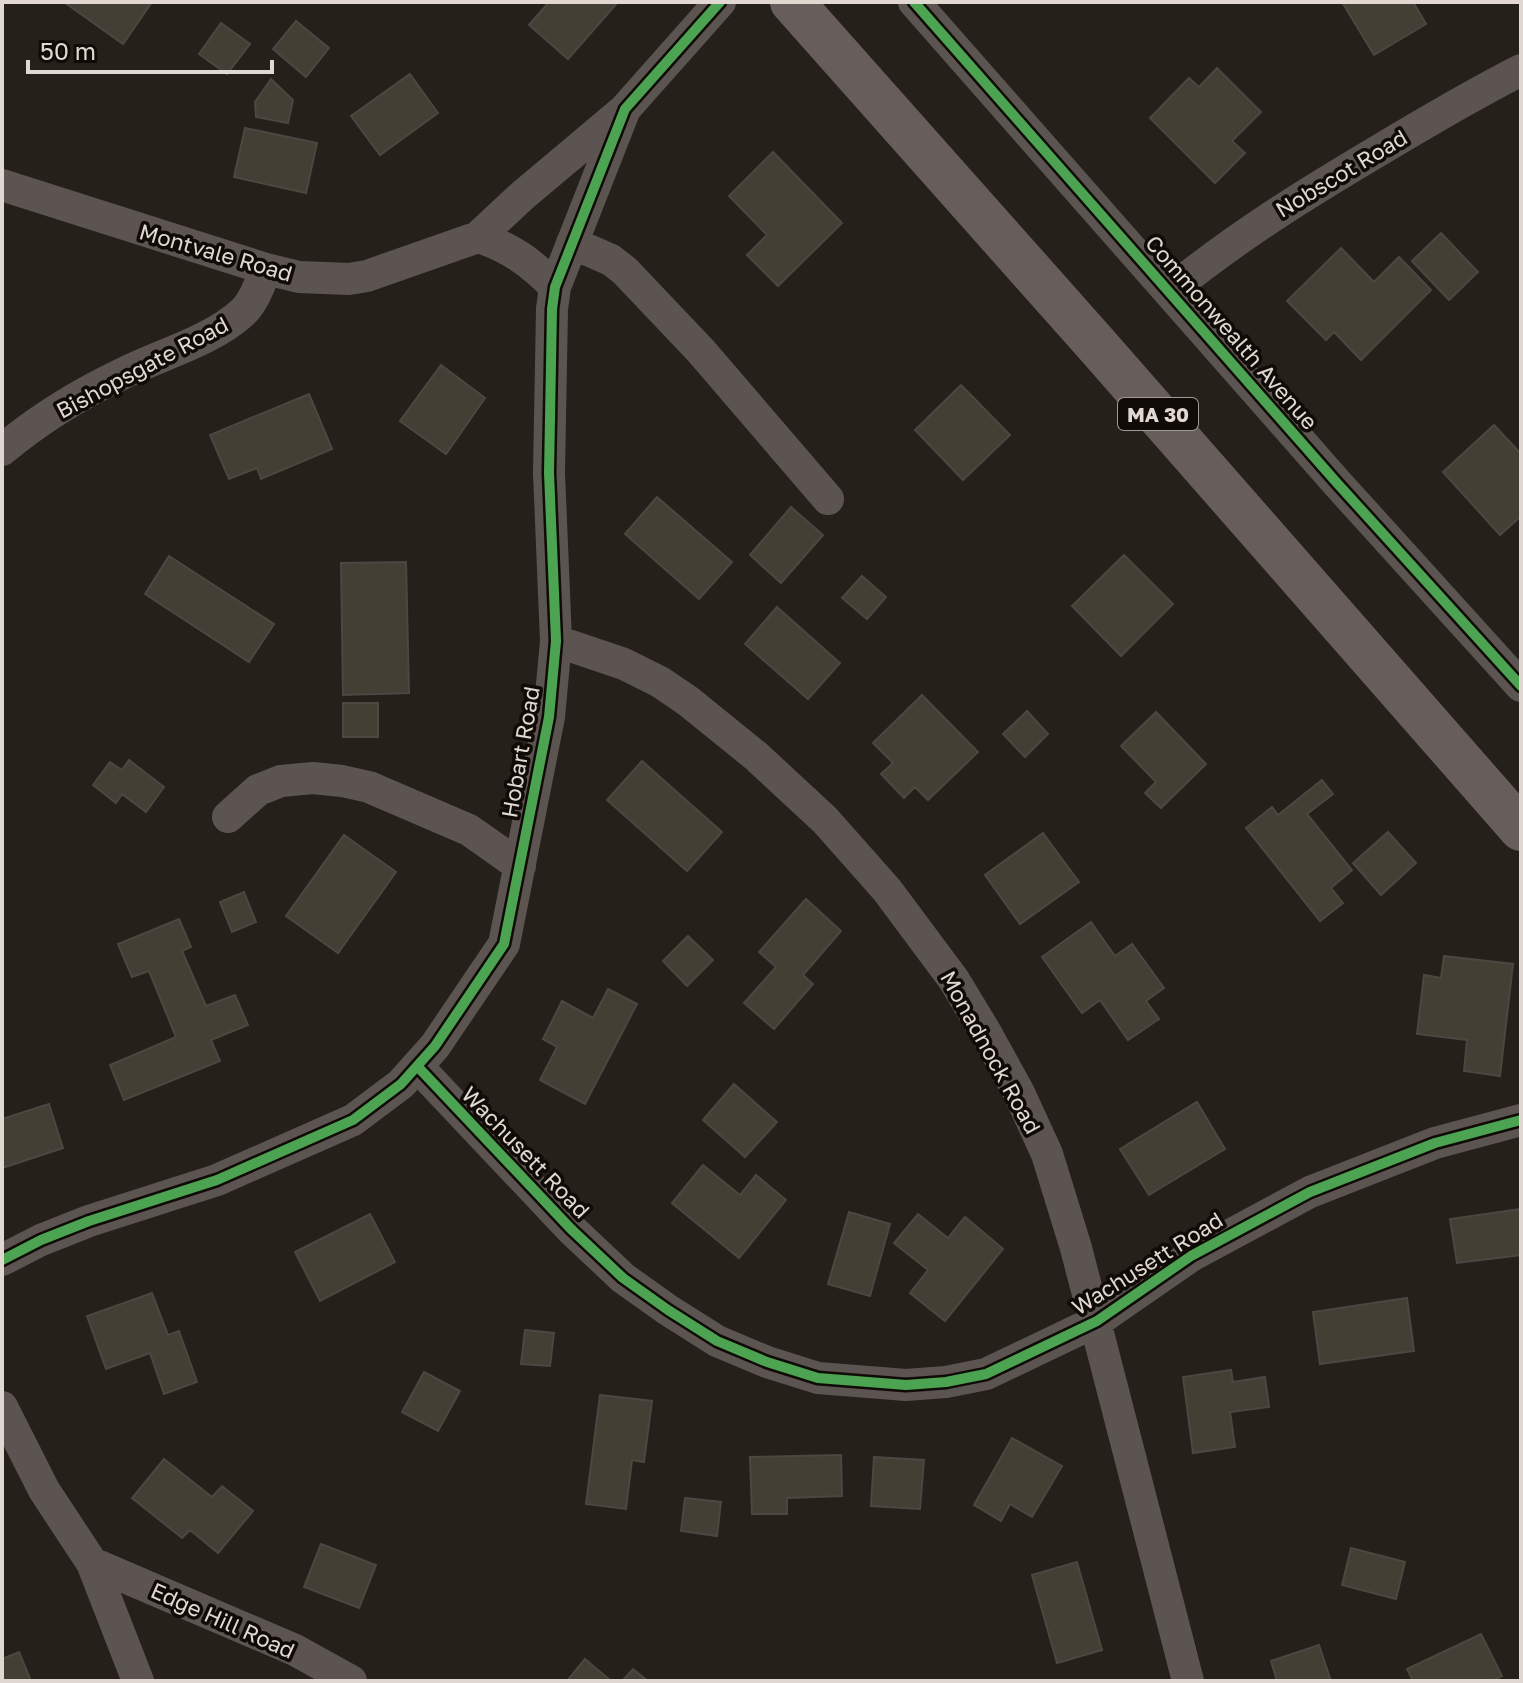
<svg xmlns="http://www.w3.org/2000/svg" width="1523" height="1683" font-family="'Golos Text',sans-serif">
  <rect width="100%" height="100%" fill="#26201a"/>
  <path fill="#443f35" stroke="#4b4741" stroke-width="2" d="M64,2H152L123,44Z
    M549,2H618L568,59L529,25Z
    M1342,2H1413L1426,24L1374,55Z
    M296,21L329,48L306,77L273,49Z
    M221,23L250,44L227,74L199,54Z
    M1217,68L1261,112L1232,141L1245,153L1215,183L1150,118L1189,78L1199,87Z
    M410,74L438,113L380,155L351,116Z
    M271,79L293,100L288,123L256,117L255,102Z
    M245,128L317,143L306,193L234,177Z
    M773,152L842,223L778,286L747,255L767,235L729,196Z
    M1441,233L1478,272L1449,300L1412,261Z
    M1341,248L1374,282L1399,257L1431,290L1361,360L1334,332L1326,340L1287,301Z
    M441,365L485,398L446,454L400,421Z
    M961,385L1010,435L963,480L915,430Z
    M309,394L332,449L261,479L257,468L229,479L210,435Z
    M1494,425L1521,454V516L1500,535L1443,472Z
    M657,497L732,562L699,599L625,534Z
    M791,507L823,535L781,583L750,555Z
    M1124,555L1173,604L1121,656L1072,606Z
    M169,556L274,624L249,662L145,594Z
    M406,562L409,693L343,695L341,563Z
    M862,576L886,597L867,619L842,598Z
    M777,607L840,663L808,699L745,644Z
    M922,695L978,752L928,800L915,787L904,798L881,774L893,763L873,743Z
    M343,703H378V737H343Z
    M1027,711L1048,734L1025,757L1003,734Z
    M1156,712L1206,764L1161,808L1145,793L1156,782L1121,746Z
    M129,760L164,787L146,812L122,794L116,803L93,785L110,762L122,770Z
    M642,761L722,832L687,871L607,800Z
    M1322,780L1333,794L1307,814L1352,870L1331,888L1343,903L1320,921L1246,828L1272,807L1278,815Z
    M1388,832L1416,863L1381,895L1353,863Z
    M1043,833L1079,882L1020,924L985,875Z
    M344,835L396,872L338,953L286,916Z
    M244,892L256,922L232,932L220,902Z
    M806,899L841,931L803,975L813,984L774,1029L744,1003L776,967L759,952Z
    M179,919L191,947L182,951L206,1006L235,995L248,1025L211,1040L220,1061L124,1100L110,1065L176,1037L149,971L132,977L118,944Z
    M1091,922L1115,956L1132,944L1164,988L1146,1001L1159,1019L1128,1040L1100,1000L1082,1013L1042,957Z
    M688,936L713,960L687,986L663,961Z
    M1444,956L1513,964L1500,1076L1464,1071L1467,1040L1417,1034L1424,975L1441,978Z
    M608,989L637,1004L585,1104L540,1080L557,1047L543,1039L562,1001L593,1018Z
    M734,1084L777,1122L745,1157L703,1120Z
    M1197,1102L1225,1149L1149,1195L1120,1149Z
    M49,1104L63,1148L2,1168V1119Z
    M703,1165L740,1195L756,1175L786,1200L739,1258L672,1203Z
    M1521,1209V1255L1457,1263L1450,1219Z
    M849,1212L890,1224L870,1296L828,1284Z
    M370,1214L395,1262L320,1301L295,1252Z
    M918,1214L948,1238L965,1217L1003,1249L945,1321L910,1293L928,1270L894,1243Z
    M152,1293L168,1335L179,1331L197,1382L164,1394L150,1353L106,1369L87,1316Z
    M1407,1298L1414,1351L1320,1364L1313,1312Z
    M525,1330L554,1333L550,1366L521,1364Z
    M1231,1370L1233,1382L1265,1377L1269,1407L1230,1412L1235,1447L1193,1453L1183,1377Z
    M424,1372L460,1391L438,1431L402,1412Z
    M600,1395L652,1401L644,1462L632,1460L626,1509L586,1504Z
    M1012,1438L1062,1466L1032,1517L1010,1504L1001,1521L974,1505Z
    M841,1455L842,1496L787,1498V1514H752L750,1457Z
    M874,1457L924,1460L920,1509L871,1506Z
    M164,1459L212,1497L222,1486L253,1511L218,1553L190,1530L182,1538L132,1498Z
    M685,1498L721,1502L717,1536L681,1531Z
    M321,1544L376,1565L359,1608L304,1587Z
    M1351,1548L1405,1562L1396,1599L1342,1585Z
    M1077,1562L1102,1650L1057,1663L1032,1575Z
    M1481,1634L1502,1676L1491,1681H1413L1407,1669Z
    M1319,1645L1331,1681H1277L1271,1661Z
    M19,1652L31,1681H2V1659Z
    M585,1659L611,1681H567Z
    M633,1669L648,1681H622Z"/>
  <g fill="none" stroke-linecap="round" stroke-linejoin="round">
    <path stroke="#5b5451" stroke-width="32" d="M914,2L1337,483L1521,686
      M2,185L266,269L299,277L349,279L367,276L478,237C510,247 533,264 555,287
      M478,237L522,196L623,111
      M572,243L611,260L625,271L701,351L828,499
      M1170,291C1239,235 1307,193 1383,148C1428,121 1474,94 1521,70
      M2,450C38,420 80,394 122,374C159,355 212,341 243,312C254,301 260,284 266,269
      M556,641L624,664L660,682L688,701L756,756L825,820L887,890L954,980L986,1033L1019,1093L1047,1154L1076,1248L1188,1681
      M228,817L258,790L281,781L313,778L342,781L369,787L469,830L520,866
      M418,1067L571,1229L623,1278L668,1310L717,1341L767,1362L818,1378L906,1385L946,1382L986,1374L1097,1321L1191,1256L1310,1192L1435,1143L1521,1120
      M2,1260L41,1240L89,1221L217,1180L353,1120L401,1084L435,1046L504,944L549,717L556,641L549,473L552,309L555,287L625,109L720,2
      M2,1407L44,1490L92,1563L138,1681
      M92,1563L295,1650L351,1681"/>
    <path stroke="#675e5b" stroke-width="44" d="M792,2L1095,343L1521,829"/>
    <defs>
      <path id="cycleway" d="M914,2L1337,483L1521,686
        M418,1067L571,1229L623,1278L668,1310L717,1341L767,1362L818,1378L906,1385L946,1382L986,1374L1097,1321L1191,1256L1310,1192L1435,1143L1521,1120
        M2,1260L41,1240L89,1221L217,1180L353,1120L401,1084L435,1046L504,944L549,717L556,641L549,473L552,309L555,287L625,109L720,2"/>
    </defs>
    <use href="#cycleway" stroke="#100b06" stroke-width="15"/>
    <use href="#cycleway" stroke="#4ca352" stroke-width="10"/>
  </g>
  <g text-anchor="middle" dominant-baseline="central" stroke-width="7" stroke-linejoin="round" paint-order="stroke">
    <rect fill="#100b06" stroke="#a29a94" stroke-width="2" x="1118" y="398" width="80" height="32" rx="6"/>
    <g font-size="20" font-weight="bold" fill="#e0d8d1">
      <text x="1158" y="414">MA 30</text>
    </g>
    <g font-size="22" fill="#e0d8d1" stroke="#100b06">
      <text transform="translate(1341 173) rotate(-31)">Nobscot Road</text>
      <text transform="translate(216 252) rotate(16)">Montvale Road</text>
      <text transform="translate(1232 332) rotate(49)">Commonwealth Avenue</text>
      <text transform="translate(142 367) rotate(-28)">Bishopsgate Road</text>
      <text transform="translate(520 752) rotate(-80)">Hobart Road</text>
      <text transform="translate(991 1052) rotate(61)">Monadnock Road</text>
      <text transform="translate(526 1152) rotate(46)">Wachusett Road</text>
      <text transform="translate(1147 1263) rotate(-32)">Wachusett Road</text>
      <text transform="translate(223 1620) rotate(24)">Edge Hill Road</text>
    </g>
  </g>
  <rect width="1523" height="1683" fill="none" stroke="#e0d8d1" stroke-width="8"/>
  <path d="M28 60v12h244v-12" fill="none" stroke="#e0d8d1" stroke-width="4"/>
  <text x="40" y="60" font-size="24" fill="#e0d8d1" stroke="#100b06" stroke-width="6" paint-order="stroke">50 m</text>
</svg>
